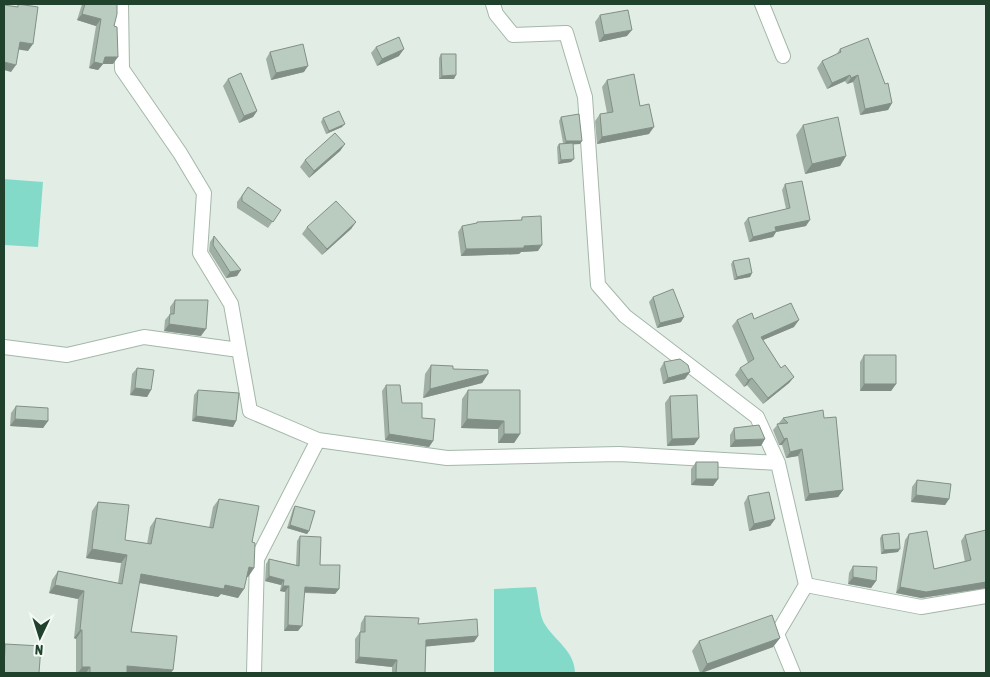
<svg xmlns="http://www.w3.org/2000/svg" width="990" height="677" font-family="'Asap Condensed',sans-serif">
  <rect width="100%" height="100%" fill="#e2eee5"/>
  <path fill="#84dac9" d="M4,179L43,182L38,247L4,245Z
    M536,587C539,598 539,614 544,623C554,640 575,651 575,673H494V589Z"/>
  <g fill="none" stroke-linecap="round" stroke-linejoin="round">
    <defs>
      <path id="minor" d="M121,4L122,69L180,153L204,193L200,253L231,304L250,411L318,440L447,458L619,454L778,463
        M493,4L496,14L513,35L566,33L585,97L598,285L625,316L757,417L778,463L806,585L777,634L793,673
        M762,4L783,56
        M4,347L67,355L144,337L239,350
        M806,585L921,607L986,596
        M254,673L257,559L318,440"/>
    </defs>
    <use href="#minor" stroke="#a4b7aa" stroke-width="16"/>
    <use href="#minor" stroke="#fff" stroke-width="14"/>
  </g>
  <path fill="#a0afa4" d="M82,4H117L114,26L113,64H103L98,70L89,68L96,26L77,20Z
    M600,15L627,36L599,42L595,22Z
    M376,47L399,56L377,66L371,53Z
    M840,49L892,103L888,110L860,115L853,82L847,84L845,81L827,89L817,68L822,61L836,55Z
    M270,52L304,72L271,80L266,59Z
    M441,54L454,79H439V58Z
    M228,79L257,111L253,117L239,123L223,86Z
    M607,80L640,106L649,134L597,144L595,121L600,114L607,113L602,87Z
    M561,117L580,144H573L571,162L558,164L557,147L559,144L563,143L559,121Z
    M323,118L342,127L326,134L321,122Z
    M803,125L846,156L840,166L805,174L796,135Z
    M345,144L340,151L309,178L300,167L305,160Z
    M785,184L806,226L776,232L773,237L749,242L744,223L748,218L786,209L782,190Z
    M248,187L281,210L268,228L237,208V202Z
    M522,217L538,251L521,252L519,254L461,256L458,232L462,226L476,224L477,222L521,220Z
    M356,222L351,229L322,255L302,234L307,227Z
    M214,236L237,276L226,278L209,251L210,242Z
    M733,261L752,273L750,277L734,280L731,264Z
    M653,297L681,322L657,328L649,302Z
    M175,300L201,336L164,331L165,320L170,314V307Z
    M754,319L794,327L763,340L781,368L794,377L789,383L763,404L747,385L744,387L735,375L740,368L748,363L732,326L737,320Z
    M864,355L896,384L891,391H860V362Z
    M664,362L685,379L663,384L660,369Z
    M431,365L453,369L488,374L482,383L423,398L425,374Z
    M137,368L151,390L147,397L130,395L132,374Z
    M386,385L402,403L422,418L433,441L429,447L385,440L382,391Z
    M198,390L236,421L233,427L192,421L194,395Z
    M468,390L520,434L514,443H498V429L461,428L462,399Z
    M670,396L699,438L694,445L667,446L665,403Z
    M16,406L48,421L43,428L10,426L11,413Z
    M783,418H824L843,490L838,497L805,501L798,456L786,458L782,445H779L773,430Z
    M734,428L761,446L730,447V435Z
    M696,462L718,479L713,486L691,485V469Z
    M917,480L949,499L945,505L911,502L912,487Z
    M748,496L775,519L770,526L749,531L744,503Z
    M219,499L252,542L254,568L248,577H247L238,598L221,594L218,597L139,583L131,632L171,673H76V639L74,638L78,599L49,593L52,580L58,571L118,583L121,563L86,558L92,511L98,502L125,540L147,544L150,527L156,518L209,528L213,507Z
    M295,506L309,531L307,534L287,528L293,509Z
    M986,530V588L921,598L896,593L905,540L909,534L934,569L965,562L961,541L965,535Z
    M882,535L898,552L881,554L880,538Z
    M300,536L320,565L339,589L335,594L304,593L298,631H284L285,592L280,591L281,585L265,581L266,564L269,559L296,565L297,541Z
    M853,566L876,581L871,588L848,584L849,573Z
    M365,616L418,624L478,636L474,642L426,646L425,673H392V667L355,663V639L360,632L361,623Z
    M780,638L773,647L702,673H700L692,651L699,641Z
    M5,644L4,673V646Z"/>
  <path fill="#828f86" d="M82,14L101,19L96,26L77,20Z
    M632,30L627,36L599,42L604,35Z
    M20,42L33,44L28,51L15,49Z
    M404,49L399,56L377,66L382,59Z
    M105,57H118L113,64H103L98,70L89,68L94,62Z
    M4,62L16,65L11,72L4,70Z
    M308,66L304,72L271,80L276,73Z
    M456,75L454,79H439L442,76Z
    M850,75L845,81L827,89L832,83Z
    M858,75L853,82L847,84L851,78Z
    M892,103L888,110L860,115L865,109Z
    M257,111L253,117L239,123L244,116Z
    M345,124L342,127L326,134L329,131Z
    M654,127L649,134L597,144L602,137Z
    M566,141H582L580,144L564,145Z
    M345,144L340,151L309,178L314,171Z
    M846,156L840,166L805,174L812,164Z
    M574,159L571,162L558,164L561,160Z
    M810,220L806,226L776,232L773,237L749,242L753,237L775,227Z
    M356,222L351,229L322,255L327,249Z
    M542,245L538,251L521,252L519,254L461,256L466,249Z
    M241,270L237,276L226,278L230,272Z
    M752,273L750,277L734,280L737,277Z
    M684,317L681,322L657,328L660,323Z
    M799,320L794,327L756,343L761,337Z
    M169,324L206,329L201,336L164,331Z
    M690,372L685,379L663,384L668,378Z
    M488,374L482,383L423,398L430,389Z
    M794,377L789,383L763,404L768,398Z
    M752,378L747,385L744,387L748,380Z
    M864,384H896L891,391H860Z
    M135,388L151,390L147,397L130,395Z
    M196,416L236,421L233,427L192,421Z
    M15,419L48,421L43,428L10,426Z
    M467,419L504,421L498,429L461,428Z
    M389,434L433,441L429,447L385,440Z
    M504,434H520L514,443H498Z
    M699,438L694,445L667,446L672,439Z
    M787,438L782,445H779L784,439Z
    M765,439L761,446L730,447L735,440Z
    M802,449L798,456L786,458L790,452Z
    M696,479H718L713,486L691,485Z
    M843,490L838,497L805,501L809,494Z
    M916,495L949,499L945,505L911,502Z
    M775,519L770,526L749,531L754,524Z
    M290,525L309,531L307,534L287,528Z
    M92,549L127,555L121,563L86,558Z
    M900,549L898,552L881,554L884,550Z
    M249,567L254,568L248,577L243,576Z
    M141,574L225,585L244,589L238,598L221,594L218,597L135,582Z
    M269,576L284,580L281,585L265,581Z
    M853,577L876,581L871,588L848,584Z
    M986,582V588L921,598L896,593L900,587Z
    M55,585L84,591L78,599L49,593Z
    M283,586H289L285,592L280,591Z
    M305,587L339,589L335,594L301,592Z
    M288,625L302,626L298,631H284Z
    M80,630H82L76,639L74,638Z
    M478,636L474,642L422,647L426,640Z
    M780,638L773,647L701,673L707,664Z
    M359,657L397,660L392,667L355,663Z
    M127,666L173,670L171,673H122Z
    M82,667H90L86,673H78Z"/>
  <path fill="#baccbf" stroke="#828f86" d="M18,4L38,7L33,44L20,42L16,65L4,62V5L18,7Z
    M85,4H117V14L114,26L117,27L118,57H105L103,64L94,62L101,19L82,14Z
    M628,10L632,30L604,35L600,15Z
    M399,37L404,49L382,59L376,47Z
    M868,38L885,84L888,83L892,103L865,109L858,75L851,78L850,75L832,83L822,61L841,52L840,49Z
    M303,44L308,66L276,73L270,52Z
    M441,54H456V75L442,76Z
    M241,73L257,111L244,116L228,79Z
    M634,74L640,106L649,104L654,127L602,137L600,114L613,112L607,80Z
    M339,111L345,124L329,131L323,118Z
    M579,114L582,141H566L561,117Z
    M838,117L846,156L812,164L803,125Z
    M335,133L345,144L314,171L305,160Z
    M573,143L574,159L561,160L559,144Z
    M802,181L810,220L775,227L776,231L753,237L748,218L790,208L785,184Z
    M248,187L281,210L273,222L242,201V196Z
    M336,201L356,222L327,249L307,227Z
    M541,216L542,245L524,246V248L466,249L462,226L477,223V222L522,220V217Z
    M214,236L241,270L230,272L213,245Z
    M749,258L752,273L737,277L733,261Z
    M673,289L684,317L660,323L653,297Z
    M175,300H208L206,329L169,324L170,314H174Z
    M791,303L799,320L761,337L781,368L785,365L794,377L768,398L752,378L748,380L740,368L754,359L737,320L752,313L754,319Z
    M864,355H896V384H864Z
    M680,359L688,365L690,372L668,378L664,362Z
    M431,365L453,366V369L488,370V374L430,389Z
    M137,368L154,370L151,390L135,388Z
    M386,385H400L402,403H422V418L435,419L433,441L389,434Z
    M198,390L239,393L236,421L196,416Z
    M468,390H520V434H504V421L467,419Z
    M697,395L699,438L672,439L670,396Z
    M16,406L48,408V421L15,419Z
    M823,410L824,418L836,417L843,490L809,494L802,449L790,452L787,438L784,439L777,424L788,423L783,418Z
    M759,425L765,439L735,440L734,428Z
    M696,462H718V479H696Z
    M917,480L951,484L949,499L916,495Z
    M769,492L775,519L754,524L748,496Z
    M219,499L259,506L252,542L255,543L254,568L249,567L244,589L225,585L224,589L141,574L131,632L177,636L173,670L127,666V673H90V667H82V630H80L84,591L55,585L58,571L122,584L127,555L92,549L98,502L129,505L125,540L151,544L156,518L213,528Z
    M295,506L315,511L309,531L290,525Z
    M986,530V582L926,592L900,587L909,534L927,531L934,569L971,560L965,535Z
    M899,533L900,549L884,550L882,535Z
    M300,536L321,537L320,565H340L339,589L305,587L302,626L288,625L289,586H283L284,580L269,576V559L299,566Z
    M853,566L877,567L876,581L853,577Z
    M772,615L780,638L707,664L699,641Z
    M365,616L419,618L418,624L477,619L478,636L426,640L425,673H396L397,660L359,657L360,632H365Z
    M5,644L41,646L39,673H4Z"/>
  <rect width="990" height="677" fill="none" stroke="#20422d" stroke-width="10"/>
  <g transform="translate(40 637) rotate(184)" stroke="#f4faf5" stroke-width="4" paint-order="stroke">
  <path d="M0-4L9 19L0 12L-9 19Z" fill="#20422d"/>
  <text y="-8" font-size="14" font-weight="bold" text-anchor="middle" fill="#20422d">N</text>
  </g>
</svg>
